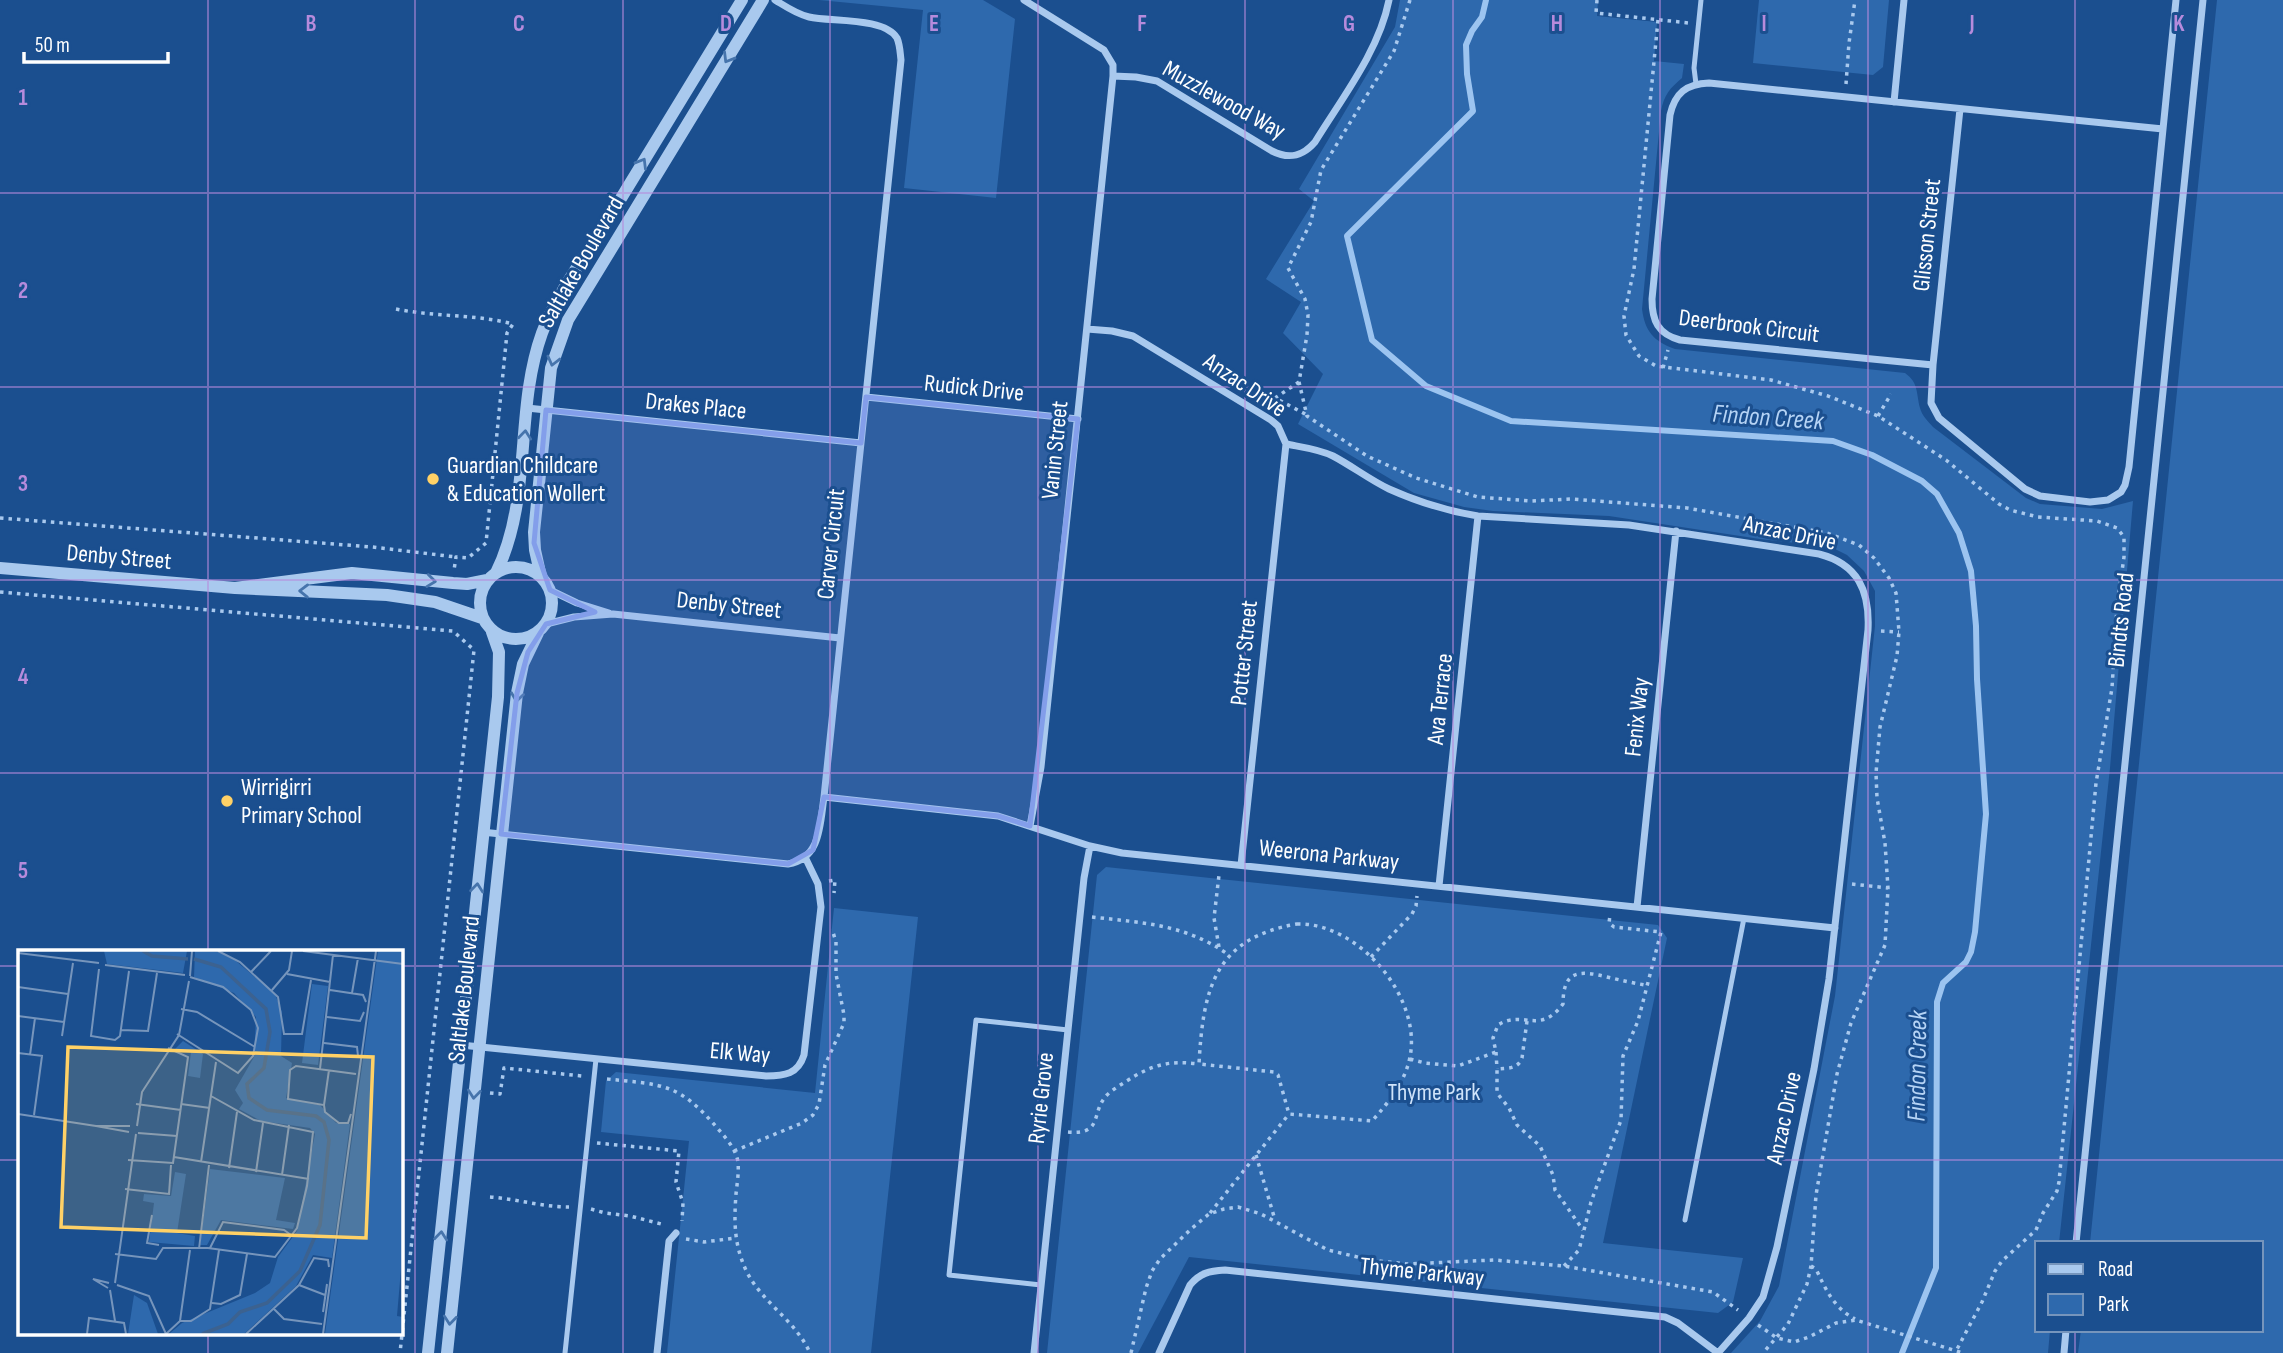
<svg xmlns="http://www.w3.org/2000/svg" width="2283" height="1353" font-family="'Sofia Sans Condensed',sans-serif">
  <rect width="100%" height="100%" fill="#1b4f8f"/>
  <path fill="#2e69ad" d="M819,0H983L1015,19L996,198L904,188L923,10Z
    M1400,0H1598L1597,16L1657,22L1654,61L1684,64L1682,78C1670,88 1664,95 1661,111L1642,309C1645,331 1653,341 1675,349L1905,373C1919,383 1916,393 1920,408C1922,416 1928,421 1933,427L2026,498L2040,504L2102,509L2133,501L2110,768L2059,1243H2036V1330H2050L2048,1353H1731L1760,1321L1779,1286L1835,996L1875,626V591L1864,571L1847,555L1831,547L1760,539L1609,516L1493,511L1464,507L1414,493L1298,424L1323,374L1283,333L1301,302L1266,279L1314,201L1299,189L1395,27Z
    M1759,0H1889L1883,67L1873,75L1753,63Z
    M2217,0H2283V1353H2078L2081,1330H2260V1243H2090Z
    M1106,867L1658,925L1667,938L1603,1243L1743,1258L1733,1302L1718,1313L1189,1257L1138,1353H1047L1097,875Z
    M834,908L918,917L871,1353H667L689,1141L601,1132L606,1081L616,1072L815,1093Z"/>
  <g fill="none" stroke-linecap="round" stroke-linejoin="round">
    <path stroke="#9cc4f0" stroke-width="6" d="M1486,0L1482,17L1472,31L1466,45L1467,74L1473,111L1347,236L1372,340L1426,386L1511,421L1833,441L1872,455L1922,481L1937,494L1959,533L1971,571L1976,626L1977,679L1986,814L1975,932L1971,952L1966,962L1943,983L1937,1002L1936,1268L1902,1353"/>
    <path stroke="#a9c9ee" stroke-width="3.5" stroke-dasharray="3.5 5" stroke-linecap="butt" d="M1410,0L1394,51L1321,170L1311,222L1288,268L1305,299L1308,315L1307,335L1299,382L1307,416L1367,456L1416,478L1478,497L1531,501L1572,499L1687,508L1827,533L1859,545L1874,558L1889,578L1896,593L1899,632L1897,656L1880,727L1876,773L1877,798L1885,843L1888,888L1885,945L1851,1023L1837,1074L1816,1195L1811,1266L1807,1284L1788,1324L1763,1353
      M1597,0L1596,13L1689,23
      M1658,20L1634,269L1624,316L1626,335L1639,356L1656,366L1771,380L1828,396L1878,416L1946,460L1999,504L2010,510L2038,517L2097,521L2117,528L2124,537V557L2117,607L2112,688L2096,783L2059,1182L2057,1191L2043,1213L2036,1230L2002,1261L1995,1271L1982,1302L1955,1353
      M1846,84L1849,43L1855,0
      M396,309C435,317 475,314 513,324L507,333L486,543L468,558L456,557L454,570
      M1663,368L1668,350
      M1299,382L1275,398L1307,415
      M1878,416L1891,394
      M0,518L372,547L456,557
      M0,592L453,631L474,650L400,1353
      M1881,631L1899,632
      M829,881L835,880L834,893
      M1852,884L1888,888
      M1092,917C1144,923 1185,924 1229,955
      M1297,924C1357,922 1422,996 1410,1057C1405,1082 1389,1102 1372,1121L1289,1114L1278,1075L1274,1072L1199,1064C1203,990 1214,938 1297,924Z
      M1219,947L1214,918L1219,875
      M1371,957L1412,914L1416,906L1417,896
      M1527,1021L1522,1058C1518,1069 1508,1068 1497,1069V1093L1509,1108L1517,1125L1540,1146L1553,1175L1555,1190L1583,1230
      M1496,1052L1497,1069
      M1410,1059L1425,1063L1458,1066L1496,1052L1493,1038L1498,1025C1523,1009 1539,1036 1563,1004C1563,970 1579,970 1607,977C1620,980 1633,983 1645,985
      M607,1079C665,1085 679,1083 719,1130C727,1139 736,1150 738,1162C739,1173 737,1184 736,1194C734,1221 734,1243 745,1268C760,1302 795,1319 810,1353
      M490,1093L500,1094L504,1068L582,1076
      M1068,1132C1104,1135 1090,1113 1107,1095C1112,1090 1119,1086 1125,1082C1152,1065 1167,1060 1199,1064
      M597,1143L679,1151L676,1182L683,1203L682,1221
      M734,1151L802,1123L813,1115L819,1104L825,1065L844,1023V1015L836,974V942L832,929
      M1256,1155L1275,1220
      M490,1197C517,1199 542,1207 569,1207
      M591,1209L605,1213L630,1216L665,1225
      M1210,1213L1289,1114
      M686,1239L704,1242L736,1238
      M1564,1266L1579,1250L1591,1202L1621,1120L1623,1056L1638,1021L1661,932L1614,927L1609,923L1610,915
      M1811,1266L1816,1269C1826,1290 1834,1308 1855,1319
      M1758,1325L1777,1338L1794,1342L1809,1337L1836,1323L1856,1320L1963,1353
      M1131,1353L1146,1288L1152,1271L1160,1259L1191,1229L1209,1214L1224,1209L1238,1207L1261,1214L1328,1250L1370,1260L1408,1264L1494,1260L1564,1266L1713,1292L1738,1310"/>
    <path stroke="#a9c9ee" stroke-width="5" d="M1696,84L1694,68L1701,0
      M1685,1220L1744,918
      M1041,1285L949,1275L976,1020L1068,1030
      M565,1353L596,1059"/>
    <path stroke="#a9c9ee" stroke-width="7" d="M1024,0L1104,50L1113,65V76L1136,77L1157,81L1272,151C1290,160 1303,156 1315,142C1342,98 1379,51 1389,0
      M1894,102L1904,0
      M2163,129L1709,83C1686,84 1675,93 1670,115L1652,299C1652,321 1658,334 1680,340L1933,365L1931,403L1939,418L2025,489L2040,496L2090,502L2108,500L2121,492L2125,485L2129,467L2176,0
      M1087,329L1112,331L1133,336L1271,420L1278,426L1286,444C1301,447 1319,449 1333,456C1352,466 1370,480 1389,489C1418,502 1447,511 1478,516L1629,525L1819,554C1858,564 1870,591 1868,630L1829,979L1814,1069L1777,1247L1763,1297L1749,1318L1718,1353
      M1933,365L1960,109
      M866,397L1078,419
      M527,408L861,443
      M550,590L577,603L609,613
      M546,624L574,617L613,614L840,638
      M824,797L998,816L1090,846L1122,853L1835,928
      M1030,826L1041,767L1113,76
      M482,832L788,864C821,859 820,824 824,797L901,60C900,52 900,45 897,38C884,17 831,22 809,17C796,14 785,6 775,0
      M1241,865L1286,444
      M1439,886L1478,516
      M1637,907L1676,531
      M461,1045L766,1076C785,1076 798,1074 804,1055L821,907L818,884L805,857
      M2076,1243L2203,0
      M657,1353L669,1241L676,1233
      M1034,1353L1084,878L1090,846
      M1159,1353L1190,1285C1200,1273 1209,1271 1225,1270L1665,1317L1678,1323L1718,1353
      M2064,1353L2066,1330"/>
    <path stroke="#a9c9ee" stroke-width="12" d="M480 603a36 36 0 1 1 72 0a36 36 0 1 1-72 0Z
      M0,568L235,588
      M496,573C533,498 514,411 542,333C557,293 586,255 609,218C653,145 698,73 742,0
      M541,577L535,550L534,532L551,368L568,320L763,0
      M482,618L435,602L387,595L235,588L352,573L453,583L467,584L487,580
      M428,1353L498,697L499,652L492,632
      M447,1353L517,693L523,664L538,633"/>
  </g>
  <defs><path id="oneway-chevron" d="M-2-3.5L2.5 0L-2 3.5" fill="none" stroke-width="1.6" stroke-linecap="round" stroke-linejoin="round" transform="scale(1.75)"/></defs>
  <g stroke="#4674ac">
    <use href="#oneway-chevron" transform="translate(728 58) rotate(121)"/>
    <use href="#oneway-chevron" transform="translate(642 163) rotate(-59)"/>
    <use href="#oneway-chevron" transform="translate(553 361) rotate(104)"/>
    <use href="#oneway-chevron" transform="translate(525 435) rotate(-84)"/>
    <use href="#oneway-chevron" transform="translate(431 581) rotate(7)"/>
    <use href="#oneway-chevron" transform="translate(304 591) rotate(-179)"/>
    <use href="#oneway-chevron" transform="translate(517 697) rotate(98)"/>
    <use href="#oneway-chevron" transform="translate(477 888) rotate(-84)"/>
    <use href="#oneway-chevron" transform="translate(474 1094) rotate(96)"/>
    <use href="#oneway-chevron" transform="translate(441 1236) rotate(-84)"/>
    <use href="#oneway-chevron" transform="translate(450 1320) rotate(96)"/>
  </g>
  <path fill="#839eea" fill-opacity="0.2" stroke="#839eea" stroke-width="5" stroke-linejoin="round" d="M866,397L1078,419L1030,826L998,816L824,797L813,850L788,864L501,834L517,693L528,652L546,624L595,612L550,590L534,543L546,410L861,443Z"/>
  <path fill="none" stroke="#b68bdc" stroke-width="2" stroke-opacity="0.55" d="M208,0V952M415,0V1353M623,0V1353M830,0V1353M1038,0V1353M1245,0V1353M1453,0V1353M1660,0V1353M1868,0V1353M2075,0V1243M0,193H2283M0,387H2283M0,580H2283M0,773H2283M0,966H19M401,966H2283M0,1160H19M401,1160H2283M2075,1330V1353M208,1334V1353"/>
  <g fill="#ffd166" stroke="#1b4f8f" stroke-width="2.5">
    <circle cx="433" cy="479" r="7"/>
    <circle cx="227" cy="801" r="7"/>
  </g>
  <g text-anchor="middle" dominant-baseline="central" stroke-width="6" stroke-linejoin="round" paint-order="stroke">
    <g font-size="24" fill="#fff" stroke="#1b4f8f">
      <text transform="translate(1224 100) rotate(29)">Muzzlewood Way</text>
      <text transform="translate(1927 235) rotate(-84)">Glisson Street</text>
      <text transform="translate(581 262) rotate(-60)">Saltlake Boulevard</text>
      <text transform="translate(1749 326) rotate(7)">Deerbrook Circuit</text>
      <text transform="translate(1245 385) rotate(34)">Anzac Drive</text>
      <text transform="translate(974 388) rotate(6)">Rudick Drive</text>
      <text transform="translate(696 406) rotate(6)">Drakes Place</text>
      <text transform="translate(1055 450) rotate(-84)">Vanin Street</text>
      <text transform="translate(1790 533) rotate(12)">Anzac Drive</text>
      <text transform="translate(831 544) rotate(-84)">Carver Circuit</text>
      <text transform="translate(119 557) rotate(5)">Denby Street</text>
      <text transform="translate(729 605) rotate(6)">Denby Street</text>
      <text transform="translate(2121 620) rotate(-84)">Bindts Road</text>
      <text transform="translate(1244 653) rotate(-84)">Potter Street</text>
      <text transform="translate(1440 699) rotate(-84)">Ava Terrace</text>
      <text transform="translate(1637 717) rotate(-84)">Fenix Way</text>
      <text transform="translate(1329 855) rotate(6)">Weerona Parkway</text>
      <text transform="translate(464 989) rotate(-84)">Saltlake Boulevard</text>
      <text transform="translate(740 1053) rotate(5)">Elk Way</text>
      <text transform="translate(1041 1098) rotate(-84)">Ryrie Grove</text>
      <text transform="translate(1784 1118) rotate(-78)">Anzac Drive</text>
      <text transform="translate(1422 1272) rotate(6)">Thyme Parkway</text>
    </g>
    <g font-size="24" fill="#fff" stroke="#1b4f8f" text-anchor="start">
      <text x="447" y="465">Guardian Childcare<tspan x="447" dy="28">&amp; Education Wollert</tspan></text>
      <text x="241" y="787">Wirrigirri<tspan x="241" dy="28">Primary School</tspan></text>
    </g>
    <g font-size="24" fill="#cfe3fa" stroke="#1b4f8f">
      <text x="1434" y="1092">Thyme Park</text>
    </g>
    <g font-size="26" font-style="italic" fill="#b5d3f5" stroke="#1b4f8f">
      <text transform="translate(1768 418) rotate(4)">Findon Creek</text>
      <text transform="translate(1918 1066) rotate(-89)">Findon Creek</text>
    </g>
  </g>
  <g transform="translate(18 950)">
    <rect width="385" height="385" fill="#1b4f8f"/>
    <path d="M86,1H169L165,23L89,14ZM177,1L200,2L218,11L257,44L264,62L263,106L274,113L268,148L302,155L318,173L332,174L314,308L295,305L278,336L226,384H151L164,373L237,343L252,333L260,307L279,281L297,184L292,178L243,171L221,159L225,153L217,140L236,107L238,67L216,43L176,27ZM360,1H385V296L379,366L385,367V384H307ZM294,34L310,36L300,115L284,113ZM165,91L185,104L182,128L170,126L173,102L156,100ZM192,219L267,228L258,270L277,273L275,279L203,270L189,295H182ZM157,222L168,224L159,283L177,286L176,296L131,292L136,253L125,251L126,244L153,246ZM116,345L129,353L140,384H110Z" fill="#2e69ad"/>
    <path fill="none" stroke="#3c6290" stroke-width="3.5" d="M125,1L134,6L170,9M176,9L203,17L248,59L252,82L246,118L229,134L231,148L249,160L298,166L306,172L311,190L302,275L282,321L249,353L222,362L210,374L184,384"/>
    <path fill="none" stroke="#7695bc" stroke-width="2" d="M200,1L222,12L260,47L266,84H284L293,30M285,1L385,14M0,3L81,13M87,15L167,25M81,19L73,86L97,90L102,86L111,21M233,22L253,1M269,24L312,32M172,26L174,1M0,37L50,44M254,40L271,20L274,1M312,40L345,45L348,52M334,43L340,8M163,59L179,62L237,97M0,66L46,72M309,67L342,71L346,62M103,80L130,81L139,23M159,84L220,123L235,106L240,78L233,60L205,37L172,27M44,86L55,13M306,93L339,97L340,106M0,103L25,106M12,105L17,68M302,119L315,5M118,154L163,160M163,154L192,158M306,155L311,120M0,164L78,176M333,164L330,173H321L307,162L306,155L270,149L272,120L278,116L338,124M16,165L24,106M119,176L124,142L161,85L171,31M111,182L78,176H112M120,183L159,186M156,207L291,229M110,210L155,213L170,107L150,98M183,212L198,112M211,218L219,162M238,222L245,173M264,225L271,175M107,239L151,244L153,215M134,265L129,293L141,295M192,298L205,272L266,280L273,285M181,299L191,215M97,304L138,309L145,298H190L257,307L279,278L289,236L295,182L236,170L193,146M97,333L118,184M99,335L131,346L148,384M281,335L307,345M90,338L75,329L91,333M92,340L97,371M194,353L203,354L222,345L229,304M256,359L266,369L304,374M305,362L309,334M162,371H173L192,359L201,300M69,384L71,368L106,373L108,384M148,384L162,371L172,300M228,384L281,335L296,308L310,310L311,317M305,384L358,1"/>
    <path fill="#ffd166" fill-opacity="0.15" stroke="#ffd166" stroke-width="3.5" d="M50,97L355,107L348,288L43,277Z"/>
    <rect width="385" height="385" fill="none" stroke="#fff" stroke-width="3.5"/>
  </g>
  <g font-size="23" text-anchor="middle" font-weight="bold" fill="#b68bdc" stroke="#1b4f8f" stroke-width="6" stroke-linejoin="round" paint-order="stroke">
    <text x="311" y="31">B</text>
    <text x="519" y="31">C</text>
    <text x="726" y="31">D</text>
    <text x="934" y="31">E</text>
    <text x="1142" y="31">F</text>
    <text x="1349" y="31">G</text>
    <text x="1557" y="31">H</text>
    <text x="1764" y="31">I</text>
    <text x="1972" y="31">J</text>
    <text x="2179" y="31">K</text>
    <text x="23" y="105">1</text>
    <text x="23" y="298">2</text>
    <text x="23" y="491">3</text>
    <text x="23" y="684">4</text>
    <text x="23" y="878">5</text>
  </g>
  <rect x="2035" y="1241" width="228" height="91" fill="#1b4f8f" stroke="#7695bc" stroke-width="2"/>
  <rect x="2048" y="1264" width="35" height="10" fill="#a9c9ee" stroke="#7695bc" stroke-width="2"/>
  <text x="2098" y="1276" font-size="21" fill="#ffffff">Road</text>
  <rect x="2048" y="1294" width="35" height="21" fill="#2e69ad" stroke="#7695bc" stroke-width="2"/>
  <text x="2098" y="1311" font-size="21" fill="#ffffff">Park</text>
  <path d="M24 52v10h144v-10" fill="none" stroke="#ffffff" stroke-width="3.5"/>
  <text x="35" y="52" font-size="21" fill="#ffffff" stroke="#1b4f8f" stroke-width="5" paint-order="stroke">50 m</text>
</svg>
